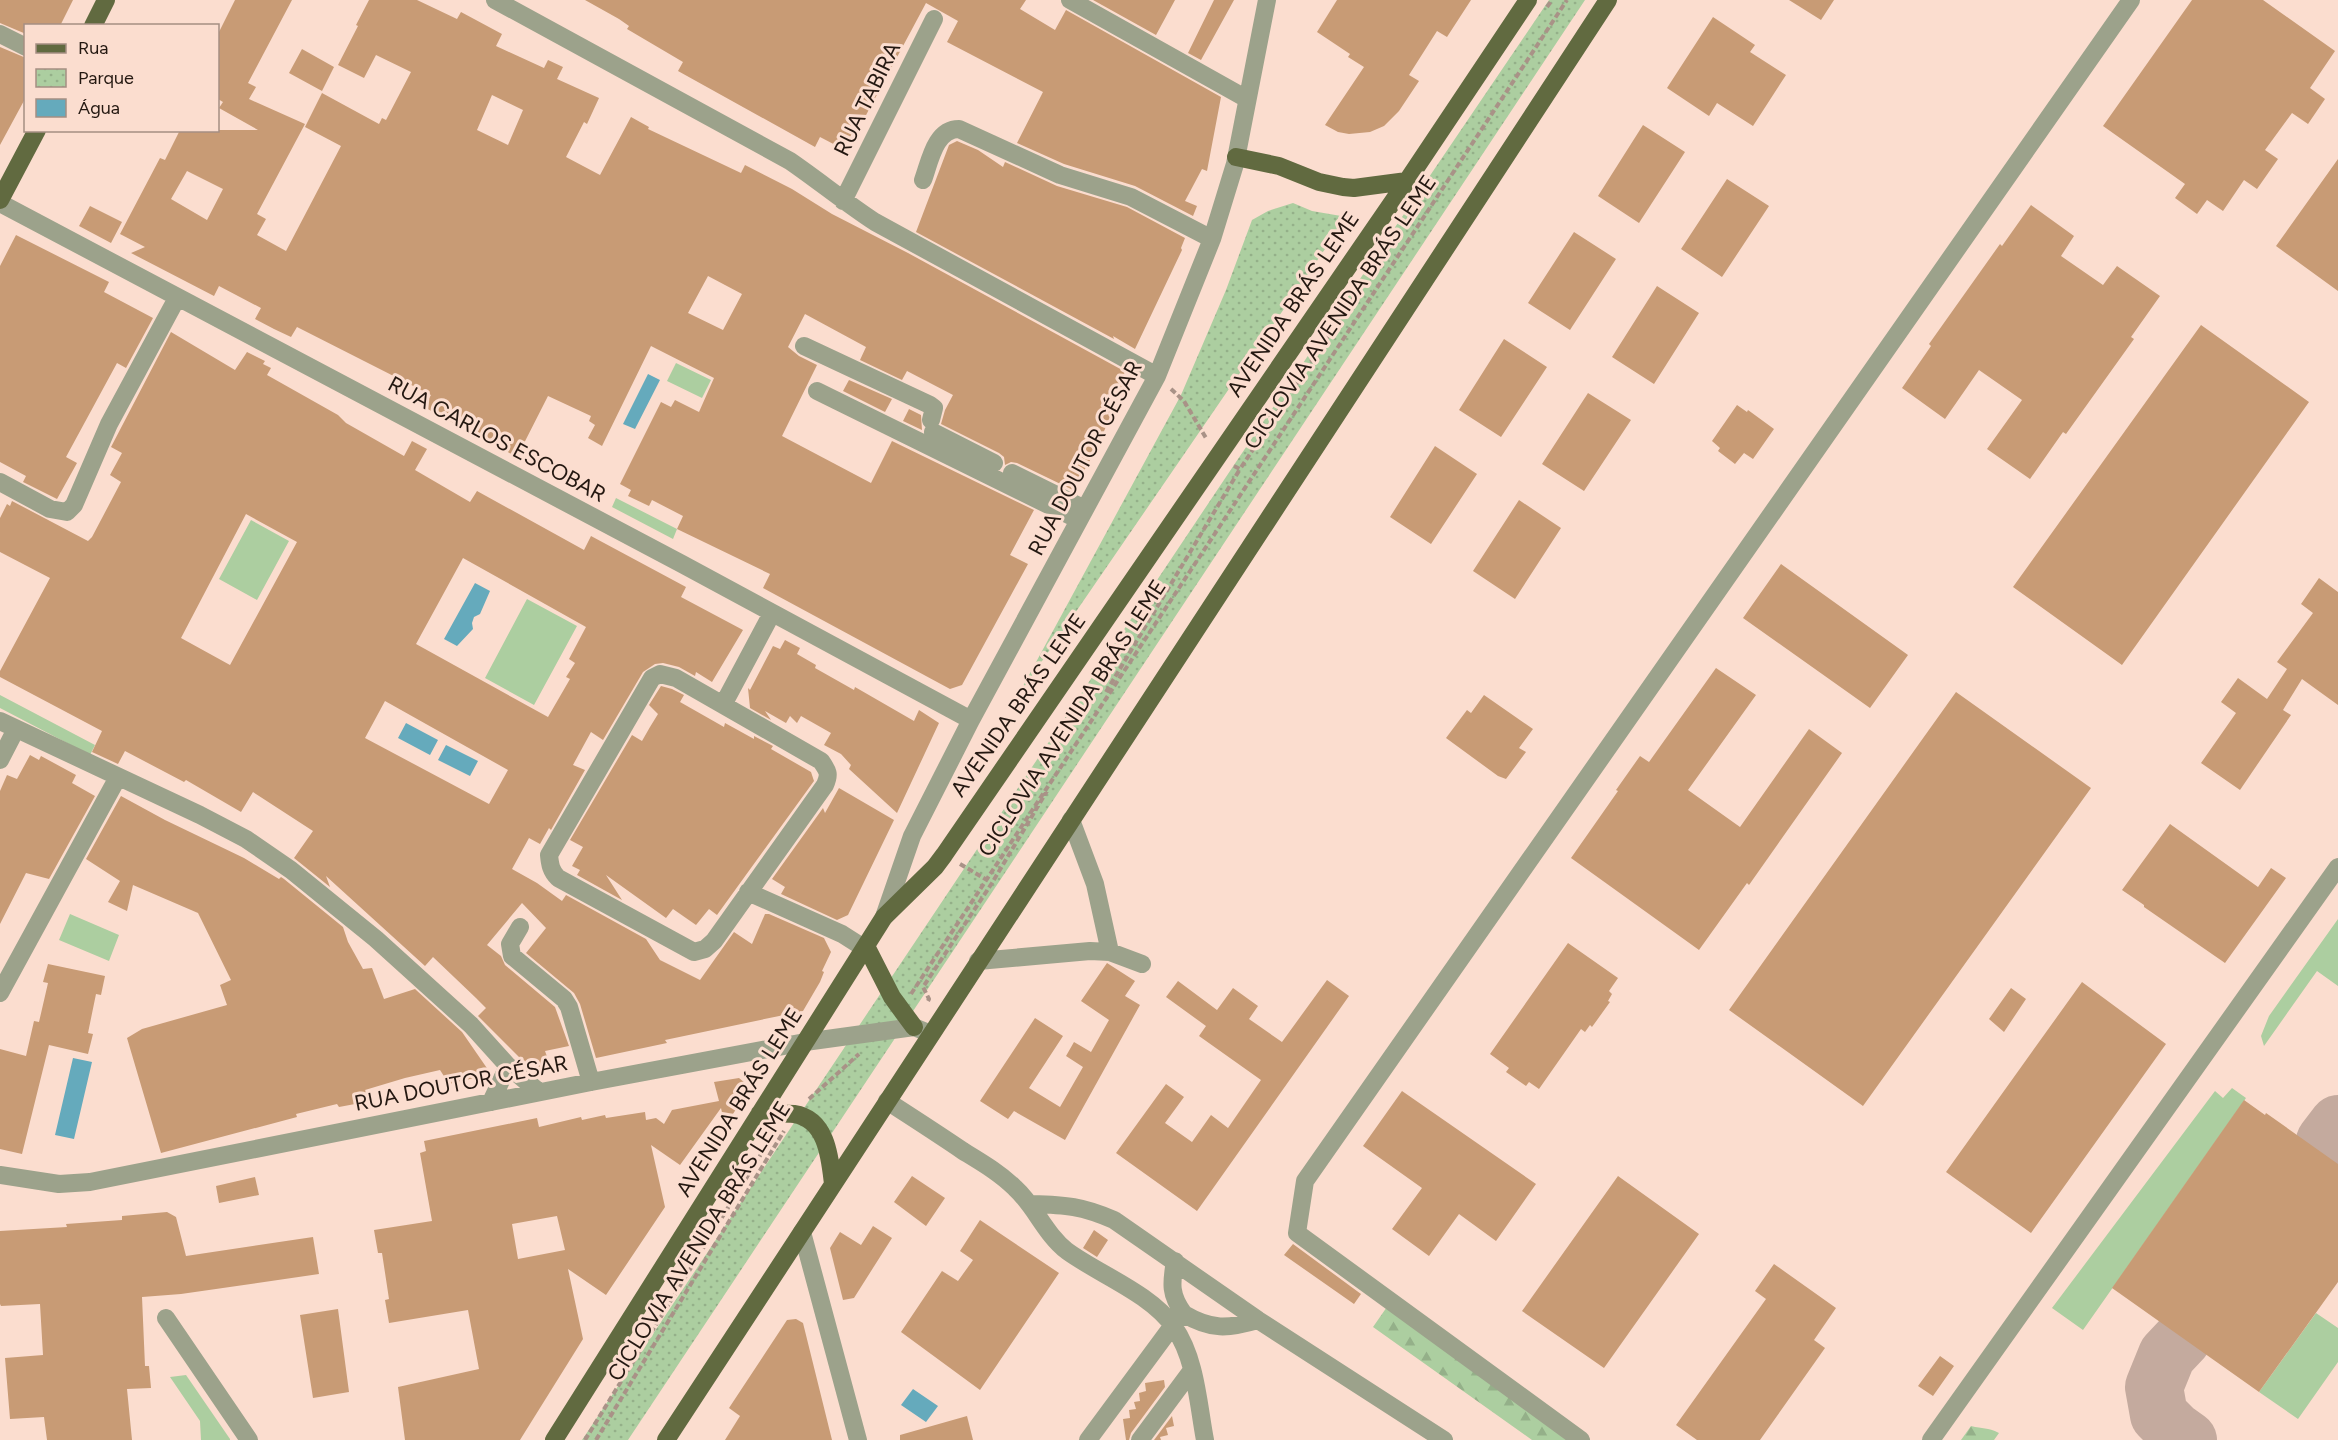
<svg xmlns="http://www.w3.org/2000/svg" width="2338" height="1440" font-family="Figtree,sans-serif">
  <defs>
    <pattern id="forest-firs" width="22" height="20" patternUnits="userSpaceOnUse" patternTransform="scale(1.5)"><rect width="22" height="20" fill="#accea0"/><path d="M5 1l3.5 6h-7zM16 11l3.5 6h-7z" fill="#94b089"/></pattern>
    <pattern id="park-dots" width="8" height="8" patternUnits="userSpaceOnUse" patternTransform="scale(1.5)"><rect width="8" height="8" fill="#accea0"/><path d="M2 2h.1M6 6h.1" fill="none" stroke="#94b089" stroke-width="1.8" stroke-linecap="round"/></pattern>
  </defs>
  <rect width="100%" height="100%" fill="#fbddcf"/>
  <path fill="#accea0" d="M676,363L711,380L702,398L667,381Z
    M616,498L677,529L673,539L612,507Z
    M251,520L289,541L257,600L219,579Z
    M527,599L577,626L534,705L485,678Z
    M0,695L95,745L90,755L0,708Z
    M70,914L119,935L109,961L59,940Z
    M2338,919V986L2317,971L2264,1046L2261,1036L2269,1016Z
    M2232,1088L2246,1098L2083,1330L2052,1308L2215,1091L2223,1098Z
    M2316,1313L2338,1328V1362L2298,1419L2259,1392Z
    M186,1375L230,1439V1440H201L200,1421L170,1377Z"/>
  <path fill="url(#forest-firs)" d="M1389,1304L1588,1440H1532L1373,1327Z
    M1971,1426C1983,1429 1987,1427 1999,1433L1994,1440H1961Z"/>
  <path fill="url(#park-dots)" d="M1549,0H1585L628,1440H582L1238,459Z
    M1293,203L1312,211L1347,217L1016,699L1181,395L1226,290L1252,220L1268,211Z"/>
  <path fill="#65aabc" d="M648,374L660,380L635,429L623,424Z
    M475,583L490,591L480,614L474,617L472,623L473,629L457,646L444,639Z
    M406,723L438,740L430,755L398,738Z
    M446,745L478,761L470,776L438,760Z
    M73,1058L92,1062L74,1139L55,1135Z
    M913,1389L938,1406L926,1422L901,1405Z"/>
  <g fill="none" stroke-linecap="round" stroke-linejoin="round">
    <path stroke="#c4aa9e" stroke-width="58" d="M2325,1141L2338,1124
      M2183,1338L2167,1355L2154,1387L2159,1415L2174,1430L2188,1440"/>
  </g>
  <path fill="#c89b75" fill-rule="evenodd" d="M0,0H73L60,26H26V34L0,23Z
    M235,0H292L248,83L256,87L249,99L305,124L257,214L266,219L257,235L286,251L341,146L305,127L322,93L379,124L382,118L386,120L411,72L376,55L364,78L338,65L358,26L356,25L369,0H417L457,19L461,12L502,34L496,46L544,68L548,60L563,67L557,79L599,98L587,124L584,122L566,157L600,175L631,117L649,127L648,129L741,173L745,165L792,189L832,214L908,253L1124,371L1125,381L1097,448L1073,490L1017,463L1011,462L1005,465L1004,457L999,453L941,424L945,410L953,395L907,371L902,380L860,360L866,347L805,314L788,347L799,356L817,365L782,436L871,483L892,441L1034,510L1010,555L1028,564L962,685L950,689L763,588L770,574L677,529L683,516L652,500L649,506L628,496L631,490L620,484L661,402L671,407L675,400L699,412L714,378L651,346L602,446L588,438L595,425L589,421L591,416L548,396L517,457L424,407L431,395L297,327L291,337L274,329L255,319L261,308L219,286L214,296L131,253L145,247L120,234L160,158L165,160L180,130H258L219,108L223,102L218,99V34ZM492,95L523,110L508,145L477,130ZM187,171L223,189L207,220L171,199ZM708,276L742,294L723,330L688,313Z
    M585,0H1026L1020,9L1055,30L1066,10L1221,97L1207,171L1202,169L1185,201L1197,206L1193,216L1135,186L1064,164L1017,143L1043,92L947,42L958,21L926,3L865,117L862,116L843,149L820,137L815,147L678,71L683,62L627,29L629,26L619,19Z
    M1093,0H1175L1156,35Z
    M1214,0H1234L1201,60L1188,53Z
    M1337,0H1471L1447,37L1437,31L1409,75L1419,81L1399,111L1384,126L1370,132L1349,134L1338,132L1325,125L1364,67L1348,57L1350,54L1317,32Z
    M1789,0H1834L1821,20Z
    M2192,0H2263L2335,51L2310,88L2325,99L2308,124L2292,113L2265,150L2278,159L2257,189L2244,180L2223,211L2207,200L2197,214L2175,198L2185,184L2103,126Z
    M1713,17L1755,45L1750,52L1786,75L1753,126L1717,103L1709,116L1667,88Z
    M0,47L26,58V97L0,145Z
    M302,49L334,67L322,91L289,73Z
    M1643,125L1685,152L1639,223L1598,196Z
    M957,141L978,150L1003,167L1005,162L1057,186L1127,207L1185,238L1181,248L1182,250L1135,349L1113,336L1114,339L916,232L949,145Z
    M2338,159V291L2276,246Z
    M1727,179L1769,206L1722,277L1681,249Z
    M2031,205L2074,236L2061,256L2103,285L2117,266L2160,296L2131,337L2134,339L2066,434L2063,432L2030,479L1987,449L2022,400L1979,370L1945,419L1902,388L1931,346L1929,344L2000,244L2002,246Z
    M90,206L122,222L111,243L79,226Z
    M1574,232L1616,259L1570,330L1528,303Z
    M16,235L109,282L104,292L153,318L126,368L117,363L66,457L77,463L57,499L23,482L26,476L0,462V266Z
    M1657,286L1699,313L1654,384L1612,357Z
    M2201,325L2309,402L2122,665L2013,587Z
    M171,332L235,370L247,352L265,361L263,364L271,368L267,375L338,415L346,423L404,456L412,441L427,449L415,470L470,502L477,491L584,550L591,536L686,587L681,597L743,630L712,682L696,672L695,676L679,667L663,663L655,664L643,672L603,740L591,732L573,765L585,770L551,830L549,828L540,844L529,838L512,869L537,883L562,901L566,895L646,939L660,960L700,980L734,932L752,944L765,914H769L824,938L831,952L822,971L824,972L820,982L803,1011L665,1040L667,1043L596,1058L580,1004L574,993L526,953L546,928L522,903L487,945L501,956L505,965L555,1007L569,1046L545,1051L550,1065L534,1069L529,1067L478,1016L486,1008L476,998L433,957L425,966L326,876L330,887L294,858L313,831L253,792L241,812L186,780L184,782L125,751L118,764L92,752L102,731L0,677V671L50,578L0,552V518L7,504L10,506L12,501L88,541L92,537L121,482L110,475L122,453L111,447ZM246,514L297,542L230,665L181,638ZM463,558L586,627L569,659L575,663L566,677L570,679L548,717L416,644ZM385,701L508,770L489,804L365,738Z
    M1504,339L1547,367L1501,437L1459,410Z
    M849,380L892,399L885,412L843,391Z
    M1588,393L1631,420L1584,491L1542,464Z
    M1737,405L1747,412L1748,410L1774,429L1753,459L1744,453L1735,464L1718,451L1720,448L1712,441Z
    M909,409L921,415L922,430L903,421Z
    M1435,446L1477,474L1431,544L1390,517Z
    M1519,500L1561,528L1515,599L1473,571Z
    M1781,564L1908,655L1870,708L1743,618Z
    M2319,578L2338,592V705L2302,679L2283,710L2291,715L2240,790L2201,763L2236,713L2221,702L2238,678L2267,699L2287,669L2277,662L2313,613L2301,604Z
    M785,640L800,648L797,654L816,665L815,668L854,690L855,687L914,721L919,710L939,723L897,813L849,769L851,765L841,754L824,745L831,733L801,716L797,723L790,716L786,723L765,711L771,720L750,708L748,688L750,690L773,646L780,649Z
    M1716,668L1756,695L1688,790L1740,827L1809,729L1842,753L1749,885L1747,883L1699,950L1571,858L1618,791L1616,790L1640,756L1649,762Z
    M661,686L672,689L684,695L680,702L724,727L725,723L754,739V736L773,746L771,749L811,772L814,781L717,915L709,909L696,925L673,909L666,918L606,875L622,900L577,875L580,870L572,866L583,847L570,840L632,735L642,741L650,727L658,714L649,705Z
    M1956,692L2091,788L1863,1106L1729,1010Z
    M1484,695L1533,729L1519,748L1526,752L1506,779L1498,776L1446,738L1467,710L1471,713Z
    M30,755L39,760L41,756L76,775L72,783L95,796L49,879L26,873L0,924V791L7,775L17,779Z
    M839,788L894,820L848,915L837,920L781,894L785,887L772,879L823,808L825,813Z
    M121,796L165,820L244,858L279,879L281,877L284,879L343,927L348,942L363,969L372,968L384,999L415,989L462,1032L491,1074L449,1084L440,1070L405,1078L365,1090L371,1101L339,1107L337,1104L296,1114L297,1117L161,1153L127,1038L142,1029L227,1005L220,985L231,980L198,913L133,885L127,911L108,902L120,881L86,859Z
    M2170,824L2258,887L2271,868L2286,878L2225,963L2144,907V905L2122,890Z
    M1568,943L1618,978L1609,991L1612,994L1608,1001L1610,1002L1592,1027L1590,1025L1585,1032L1581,1029L1539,1089L1529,1082L1526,1086L1506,1072L1509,1068L1490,1054Z
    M1107,963L1135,981L1125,996L1140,1005L1065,1140L1014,1111L1008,1119L980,1101L1035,1018L1063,1036L1029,1088L1060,1107L1083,1067L1066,1056L1074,1042L1091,1052L1109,1020L1081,1001Z
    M48,964L105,976L101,995L96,994L88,1033L93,1034L88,1054L49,1045L22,1154L0,1149V1049L26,1056L34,1021L39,1022L48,983L43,982Z
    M1327,980L1349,996L1197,1211L1116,1153L1166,1084L1184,1097L1165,1123L1192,1142L1211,1115L1228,1128L1261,1080L1199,1036L1206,1026L1166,997L1178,981L1217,1010L1233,988L1258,1006L1249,1019L1282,1042Z
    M2082,982L2166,1044L2031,1233L1946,1172Z
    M2011,988L2026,999L2004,1032L1989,1019Z
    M739,1078L745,1083L748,1091L725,1126L721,1108L680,1165L651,1145L665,1207L606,1295L568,1269L583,1339L520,1440H405L398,1387L479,1369L468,1310L389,1323L385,1300L389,1299L382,1253H378L374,1230L432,1221L420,1153L426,1151L424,1141L537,1118L539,1127L581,1117L582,1120L605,1115L606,1118L645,1112L646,1120L656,1118L664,1124L672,1110L719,1101L714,1082ZM557,1216L565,1250L518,1259L512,1224Z
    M1402,1091L1536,1184L1496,1241L1459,1214L1429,1256L1392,1229L1422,1188L1363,1146Z
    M2244,1100L2265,1115L2266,1113L2338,1164V1282L2259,1392L2112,1288Z
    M912,1176L945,1198L926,1226L894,1202Z
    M1618,1176L1699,1234L1604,1368L1522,1311Z
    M255,1177L259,1195L219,1203L216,1186Z
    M167,1212L176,1217L186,1256L313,1237L319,1274L181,1294L142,1297L145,1366H149L151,1388L127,1389L132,1440H47L44,1417L10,1419L5,1358L43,1355L40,1304L1,1306L0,1304V1231L67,1227L66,1224L122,1220V1216Z
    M980,1220L1059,1273L980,1390L901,1332L942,1271L958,1281L973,1260L960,1251Z
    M873,1226L892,1238L854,1298L843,1300L830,1248L840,1232L861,1245Z
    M1094,1230L1108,1240L1097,1257L1083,1248Z
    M1293,1244L1361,1294L1354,1304L1284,1255Z
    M1774,1264L1836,1308L1814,1340L1825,1348L1760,1440H1697L1676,1425L1766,1299L1755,1291Z
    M338,1309L349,1392L313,1398L300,1315Z
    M796,1319L803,1323L832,1440H725L740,1416L729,1408L787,1320Z
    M1940,1356L1954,1366L1933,1396L1918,1386Z
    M1164,1380L1165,1387L1131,1433L1129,1440H1126L1123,1419L1130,1418L1129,1410L1136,1409L1134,1402L1140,1401L1139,1393L1146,1391L1145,1383Z
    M967,1416L973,1440H900V1435Z
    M1172,1416L1174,1426L1166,1428L1168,1435L1160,1437L1161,1440H1154Z"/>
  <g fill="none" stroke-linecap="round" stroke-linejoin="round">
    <path stroke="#a99287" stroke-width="4" stroke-dasharray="6 3" stroke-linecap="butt" d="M1547,7L1552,0
      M1171,389L1184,401L1206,438
      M1234,466L1240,469L1358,291
      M1106,692L1240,469
      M960,864L987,880
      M911,994L1567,0
      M928,1001L929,999L923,987L992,883L1047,791
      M809,1099L859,1054
      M585,1440L774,1133
      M596,1440L784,1131"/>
    <path stroke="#9ca28b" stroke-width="18" d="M495,0L790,161C819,181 846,203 875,222L1157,376
      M1070,0L1247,99
      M0,34L26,47
      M923,180C930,161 935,129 959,129L1060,175L1131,197L1212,239
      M843,201L934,19
      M0,203L682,564L971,720
      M804,346L930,405L934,408L931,420
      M817,391L1079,520
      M933,432L994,463
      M1012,473L1085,509
      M0,482L50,509L67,512L74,505L109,424L177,298
      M660,674L676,678L821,761C828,771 830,774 825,785L714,941L705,949L694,952L558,878C551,871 550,865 549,855L652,678Z
      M723,705L772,613
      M0,721L200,815L246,839L291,870L376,939L471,1025L508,1066L539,1092
      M0,760L16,729
      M1071,820L1095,884L1110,952
      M748,892L842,934L864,948
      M884,917L912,836L971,720L1157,376L1212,239L1235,164L1267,0
      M520,927L510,944L512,956L564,999L569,1007L591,1082
      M978,961L1090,951L1110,952L1142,964
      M0,993L118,777
      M887,1101C913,1118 938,1134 963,1151C981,1162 1000,1173 1015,1188C1035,1206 1045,1234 1067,1251C1100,1275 1150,1293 1174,1327C1196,1359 1198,1403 1205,1440
      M491,1102L508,1066
      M0,1175L59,1184L90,1182L591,1082L805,1042L914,1027L931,1034
      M1032,1204C1066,1205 1082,1206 1114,1220L1258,1320L1444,1440
      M802,1232L858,1440
      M1175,1261C1171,1284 1170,1295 1184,1314
      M166,1318L249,1440
      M1088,1440L1173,1325L1184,1314C1211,1330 1228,1329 1258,1320
      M1140,1440L1192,1370
      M1581,1440L1297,1233L1305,1181L2131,0
      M1931,1440L2338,867"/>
    <path stroke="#616a40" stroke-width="18" d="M93,26L106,0
      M1236,157L1279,166L1319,182L1343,187L1354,188L1407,181
      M0,200L37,130
      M866,946L892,997L914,1027
      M760,1113C771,1114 783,1113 794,1114C827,1119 830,1158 833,1184
      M554,1440L884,917L935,867L944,855L1407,181L1528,0
      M666,1440L1608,0"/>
  </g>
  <g text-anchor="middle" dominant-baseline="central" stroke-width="6" stroke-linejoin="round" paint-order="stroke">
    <g font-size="22" fill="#241811" stroke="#fbddcf">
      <text transform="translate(867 99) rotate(-64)">RUA TABIRA</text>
      <text transform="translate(1293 304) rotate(-56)">AVENIDA BRÁS LEME</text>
      <text transform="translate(1340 312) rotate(-56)">CICLOVIA AVENIDA BRÁS LEME</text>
      <text transform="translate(497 439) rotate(28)">RUA CARLOS ESCOBAR</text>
      <text transform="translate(1085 458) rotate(-62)">RUA DOUTOR CÉSAR</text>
      <text transform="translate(1018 705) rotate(-55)">AVENIDA BRÁS LEME</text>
      <text transform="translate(1072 718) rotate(-57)">CICLOVIA AVENIDA BRÁS LEME</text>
      <text transform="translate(461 1083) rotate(-11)">RUA DOUTOR CÉSAR</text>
      <text transform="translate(739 1102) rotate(-58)">AVENIDA BRÁS LEME</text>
      <text transform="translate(699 1241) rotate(-58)">CICLOVIA AVENIDA BRÁS LEME</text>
    </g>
  </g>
  <rect x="24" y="24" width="195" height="108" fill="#fbddcf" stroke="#a58e83" stroke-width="1.5"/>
  <rect x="36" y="44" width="30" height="9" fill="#616a40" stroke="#a58e83" stroke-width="1.5"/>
  <text x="78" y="54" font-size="18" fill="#241811">Rua</text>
  <rect x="36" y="69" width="30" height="18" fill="url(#park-dots)" stroke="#a58e83" stroke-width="1.5"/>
  <text x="78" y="84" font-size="18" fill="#241811">Parque</text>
  <rect x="36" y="99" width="30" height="18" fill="#65aabc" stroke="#a58e83" stroke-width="1.5"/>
  <text x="78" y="114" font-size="18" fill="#241811">Água</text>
</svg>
